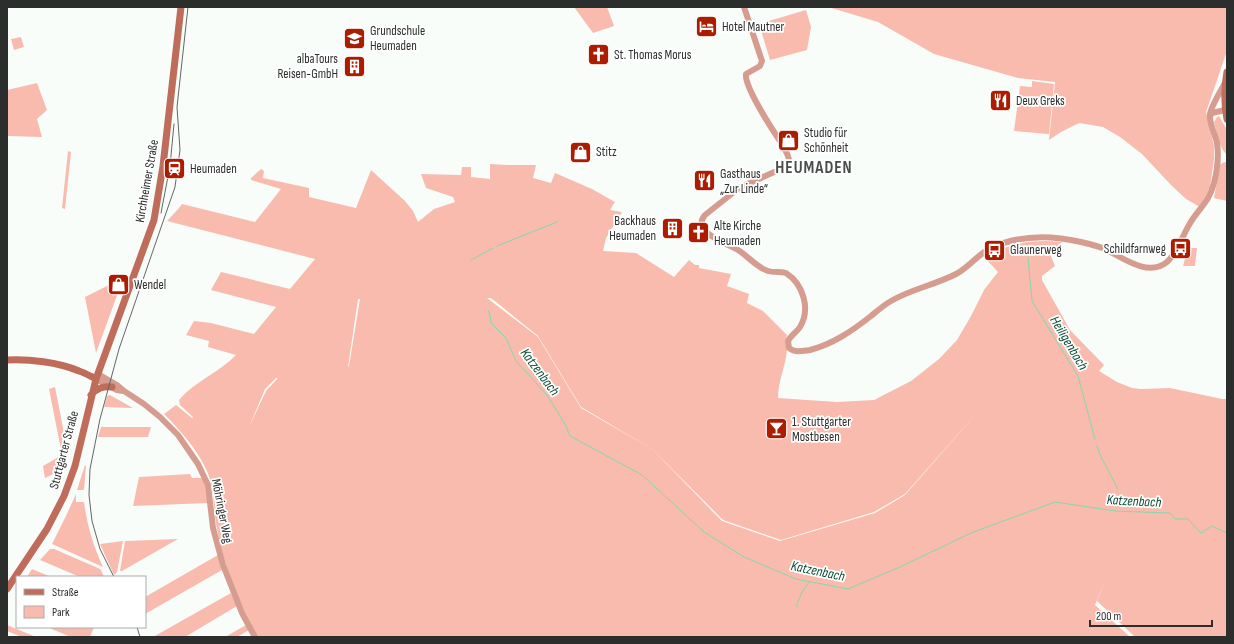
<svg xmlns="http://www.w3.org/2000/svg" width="1234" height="644" font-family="'Sofia Sans Condensed',sans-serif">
  <rect width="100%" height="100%" fill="#f8fdfa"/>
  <path fill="#f8bbae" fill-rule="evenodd" d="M574,7H607L614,26L593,33Z
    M828,7H1227V51L1206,112L1214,146V159L1210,187L1200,207L1186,199L1171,185L1142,154L1120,137L1103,127L1079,123L1061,132L1049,140L1055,82L1018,78L934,54L878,22Z
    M806,10L811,27L807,50L770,60L759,24Z
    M21,37L24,47L14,50L11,39Z
    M1032,81L1054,84L1049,134L1014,131L1020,86L1032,87Z
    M37,83L47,110L37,119L42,137L7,136V90Z
    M1219,116L1227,130V155C1218,146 1217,133 1214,122L1217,117Z
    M68,151L71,152L65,209L62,208Z
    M1225,162L1227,163V201L1214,198L1220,165L1222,163Z
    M490,164L507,165H536L533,178L551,183L555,173L592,189L615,202L610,210L622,212L606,238L603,251L636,253L674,277L689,260L695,265H699V268L731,274L727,286L749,294L747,303L763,311L787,335C784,343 787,344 787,350C786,365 778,381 778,398L837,402L874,400L911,381L939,359L957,340L971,316L984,290L998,272L984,257C1011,243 1032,239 1062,242L1050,254L1055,266L1042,276V280L1070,330L1104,365L1099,371L1117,382L1132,388L1141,389L1170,388L1222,399H1227V637H1135L1097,601L1106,578L1095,605L1130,637H258C239,604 224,567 217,529C213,510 215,487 206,469C196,448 180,430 164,414L176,405L192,418L193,417L180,405L179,400C195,381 220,372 236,355L208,347L209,341L186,335L194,321L211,323L254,334L276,307L211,290L221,272L290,289L315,259L167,221L168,220L179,208L182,204L255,222L281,189L251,180V178L261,169L264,171L263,178L309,188V197L356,208L371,170L405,201L413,211L418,222L434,209L455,202L453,197L426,188L421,174L461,175L462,167H471V177L490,179ZM487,298H491L538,336L581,407L652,449L723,520L781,540L874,512L905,494L982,407L1011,383L982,407L905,495L875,513L780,541L722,521L652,449L581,408L538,337ZM358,299H360L349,366L348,367ZM276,378H278L266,391L249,427L265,389Z
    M1188,248H1197L1195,266H1183Z
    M117,281L120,282L119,290L96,353L85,297Z
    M55,387L68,453L64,469L45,478L43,466L62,455L49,389Z
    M110,395L133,408L104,407L107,396Z
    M101,427H151L148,437H98Z
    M85,465L86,466L84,490H77Z
    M190,474L192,478H202L206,487L208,503L133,506L139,477Z
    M76,494V502H84C87,525 93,545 103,567L52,544L66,516Z
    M178,539L122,571H120L125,541Z
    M123,541L117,572L114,575L100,544Z
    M50,549H54L98,568L101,570L104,577H80L40,560Z
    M218,555L222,570L145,614V597Z
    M32,569L51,577H27Z
    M231,593L237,606L185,637H153Z
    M7,625L36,637H22L7,631Z
    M246,625L249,630L237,637H225Z
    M47,627H94L90,637H71Z"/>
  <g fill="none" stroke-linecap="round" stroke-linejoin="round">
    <path stroke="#85d8ae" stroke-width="1" d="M1027,244L1028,256
      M497,246L557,222
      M1028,258L1032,301L1078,376L1095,439
      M471,260L493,248
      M488,310L490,315L491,323L506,338L516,361L547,395L565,424L570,436L642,475L704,532L744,557L796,579L848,589L900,567L971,533L1055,502L1115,511L1170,513L1175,519H1188L1201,533L1212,526L1227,533
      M1097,446L1101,457L1118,489
      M798,602L802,592L809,582
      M797,607V604"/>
    <path stroke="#d79c90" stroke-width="6" d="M744,7L762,61L760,66L746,74C744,86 772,129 780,141C783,147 789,154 789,161C788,165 786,166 783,168L739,188L705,215C690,232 728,244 738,250C748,256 756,267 768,271C774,273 780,271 786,273C803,284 811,309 800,327C797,332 791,335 788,341L789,348C795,353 802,351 810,350C833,344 852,331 871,316C877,311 884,305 891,301C911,289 935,285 956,274C969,267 977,255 991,248C1019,235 1051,235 1081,242C1090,244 1099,246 1107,250C1124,259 1149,277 1167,262C1177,253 1182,237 1189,225C1198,209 1209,203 1214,183C1217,171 1219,156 1217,143C1215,133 1209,125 1210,114C1211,107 1221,90 1225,83
      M1210,116L1212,113L1225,110
      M98,374L117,385L124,391L144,404L160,417L178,435L198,464L208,485L213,528L223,565L242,613L255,637
      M96,379L117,390L123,391"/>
    <path stroke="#bf6c5b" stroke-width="7" d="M1227,72C1224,88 1224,103 1227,119
      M7,360C29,359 58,362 79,371C85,373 90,376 96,379
      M91,395C97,388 103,386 112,387
      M7,589L47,529L64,496L75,466L96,379L154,220L163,166L181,7"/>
    <path stroke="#636665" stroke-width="1" d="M161,213L170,166L174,124
      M114,577L100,549L92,521L89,495L90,469L100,419L119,349L175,187L180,150L177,107L188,7
      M137,627L140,637"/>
  </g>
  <defs>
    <symbol id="hotel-square" viewBox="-11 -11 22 22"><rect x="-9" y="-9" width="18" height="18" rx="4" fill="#ab1c00" stroke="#fff"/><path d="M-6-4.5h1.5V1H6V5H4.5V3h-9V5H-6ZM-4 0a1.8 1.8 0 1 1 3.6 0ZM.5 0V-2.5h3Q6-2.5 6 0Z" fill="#fff"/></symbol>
    <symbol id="school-square" viewBox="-11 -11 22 22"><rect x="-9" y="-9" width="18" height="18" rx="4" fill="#ab1c00" stroke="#fff"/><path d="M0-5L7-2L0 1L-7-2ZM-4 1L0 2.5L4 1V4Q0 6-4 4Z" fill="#fff"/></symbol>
    <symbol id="church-square" viewBox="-11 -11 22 22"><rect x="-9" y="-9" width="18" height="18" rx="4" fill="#ab1c00" stroke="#fff"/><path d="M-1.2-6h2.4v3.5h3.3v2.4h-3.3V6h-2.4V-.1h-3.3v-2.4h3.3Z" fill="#fff"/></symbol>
    <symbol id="building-square" viewBox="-11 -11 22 22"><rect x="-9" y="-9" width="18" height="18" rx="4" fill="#ab1c00" stroke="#fff"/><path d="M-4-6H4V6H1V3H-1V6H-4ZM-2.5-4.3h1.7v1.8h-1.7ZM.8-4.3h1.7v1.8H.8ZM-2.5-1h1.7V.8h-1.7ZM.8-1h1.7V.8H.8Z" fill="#fff"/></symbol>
    <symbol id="restaurant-square" viewBox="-11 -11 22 22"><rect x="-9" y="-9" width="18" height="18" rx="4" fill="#ab1c00" stroke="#fff"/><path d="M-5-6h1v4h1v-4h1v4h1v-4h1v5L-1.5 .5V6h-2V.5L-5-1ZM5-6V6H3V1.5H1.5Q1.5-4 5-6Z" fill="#fff"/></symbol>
    <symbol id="shop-square" viewBox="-11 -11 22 22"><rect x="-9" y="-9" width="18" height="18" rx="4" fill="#ab1c00" stroke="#fff"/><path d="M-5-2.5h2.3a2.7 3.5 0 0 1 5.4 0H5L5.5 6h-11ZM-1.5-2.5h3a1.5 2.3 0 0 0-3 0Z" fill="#fff"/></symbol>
    <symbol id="station-square" viewBox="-11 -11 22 22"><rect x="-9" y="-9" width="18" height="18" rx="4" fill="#ab1c00" stroke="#fff"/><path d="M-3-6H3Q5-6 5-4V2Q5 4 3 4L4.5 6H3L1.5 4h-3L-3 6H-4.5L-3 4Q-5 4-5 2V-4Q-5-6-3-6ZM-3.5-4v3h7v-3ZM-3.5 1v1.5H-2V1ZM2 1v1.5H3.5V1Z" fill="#fff"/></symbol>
    <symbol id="bus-square" viewBox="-11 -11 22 22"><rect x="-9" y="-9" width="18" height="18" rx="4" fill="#ab1c00" stroke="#fff"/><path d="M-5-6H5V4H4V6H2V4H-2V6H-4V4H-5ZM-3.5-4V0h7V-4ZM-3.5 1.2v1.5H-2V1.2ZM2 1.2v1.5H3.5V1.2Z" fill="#fff"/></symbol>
    <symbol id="bar-square" viewBox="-11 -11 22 22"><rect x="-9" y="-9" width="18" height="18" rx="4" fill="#ab1c00" stroke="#fff"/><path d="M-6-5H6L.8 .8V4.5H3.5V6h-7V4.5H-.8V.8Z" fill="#fff"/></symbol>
  </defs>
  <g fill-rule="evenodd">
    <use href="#hotel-square" x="694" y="14" width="25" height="25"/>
    <use href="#school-square" x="342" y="26" width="25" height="25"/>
    <use href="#church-square" x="586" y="42" width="25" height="25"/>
    <use href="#building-square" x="342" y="54" width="25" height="25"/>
    <use href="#restaurant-square" x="988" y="88" width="25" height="25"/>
    <use href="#shop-square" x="776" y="128" width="25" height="25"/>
    <use href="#shop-square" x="568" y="140" width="25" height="25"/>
    <use href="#station-square" x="162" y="156" width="25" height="25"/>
    <use href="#restaurant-square" x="692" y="168" width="25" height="25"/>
    <use href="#building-square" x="660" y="216" width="25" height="25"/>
    <use href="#church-square" x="686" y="220" width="25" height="25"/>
    <use href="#bus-square" x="1168" y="236" width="25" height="25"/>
    <use href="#bus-square" x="982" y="238" width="25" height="25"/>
    <use href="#shop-square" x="106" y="272" width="25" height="25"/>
    <use href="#bar-square" x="764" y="416" width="25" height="25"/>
  </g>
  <g text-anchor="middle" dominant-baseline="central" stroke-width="3.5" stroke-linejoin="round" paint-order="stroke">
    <g font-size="13" fill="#2c2e2d" stroke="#fff" text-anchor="start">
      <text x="722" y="27">Hotel Mautner</text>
      <text x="370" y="31">Grundschule<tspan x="370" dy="15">Heumaden</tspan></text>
      <text x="614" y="55">St. Thomas Morus</text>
      <text x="338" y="59" text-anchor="end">albaTours<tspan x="338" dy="15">Reisen-GmbH</tspan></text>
      <text x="1016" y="101">Deux Greks</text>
      <text x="804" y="133">Studio für<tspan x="804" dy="15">Schönheit</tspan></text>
      <text x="596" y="152">Stitz</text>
      <text x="190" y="169">Heumaden</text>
      <text x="720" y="174">Gasthaus<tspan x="720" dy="15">„Zur Linde“</tspan></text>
      <text x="656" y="221" text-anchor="end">Backhaus<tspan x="656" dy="15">Heumaden</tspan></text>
      <text x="714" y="226">Alte Kirche<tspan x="714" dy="15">Heumaden</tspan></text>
      <text x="1166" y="249" text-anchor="end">Schildfarnweg</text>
      <text x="1010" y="250">Glaunerweg</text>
      <text x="134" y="285">Wendel</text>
      <text x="792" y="422">1. Stuttgarter<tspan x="792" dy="15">Mostbesen</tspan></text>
    </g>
    <g font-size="13" fill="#2c2e2d" stroke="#fff">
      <text transform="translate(147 181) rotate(-80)">Kirchheimer Straße</text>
      <text transform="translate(64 450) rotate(-75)">Stuttgarter Straße</text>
      <text transform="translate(222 511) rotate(79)">Möhringer Weg</text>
    </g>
    <g font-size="14" font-style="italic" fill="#094d33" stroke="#fff">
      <text transform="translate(1069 343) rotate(59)">Heiligenbach</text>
      <text transform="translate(540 372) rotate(53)">Katzenbach</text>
      <text transform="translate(1134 501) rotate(3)">Katzenbach</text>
      <text transform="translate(818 571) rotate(12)">Katzenbach</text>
    </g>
    <g font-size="17" font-weight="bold" letter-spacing="1" fill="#484c4a" stroke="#fff">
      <text x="814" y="168">HEUMADEN</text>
    </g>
  </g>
  <rect width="1234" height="644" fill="none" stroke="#2c2e2d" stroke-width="16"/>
  <rect x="16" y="576" width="130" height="52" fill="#ffffff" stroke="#ababab"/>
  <rect x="24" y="589" width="20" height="6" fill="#bf6c5b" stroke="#ababab"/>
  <text x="52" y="596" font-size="12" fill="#2c2e2d">Straße</text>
  <rect x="24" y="606" width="20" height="12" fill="#f8bbae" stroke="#ababab"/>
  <text x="52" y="616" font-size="12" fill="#2c2e2d">Park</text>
  <path d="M1090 620v6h122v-6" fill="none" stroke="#2c2e2d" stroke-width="2"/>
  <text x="1096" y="620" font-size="12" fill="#2c2e2d" stroke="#ffffff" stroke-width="3" paint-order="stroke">200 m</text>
</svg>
